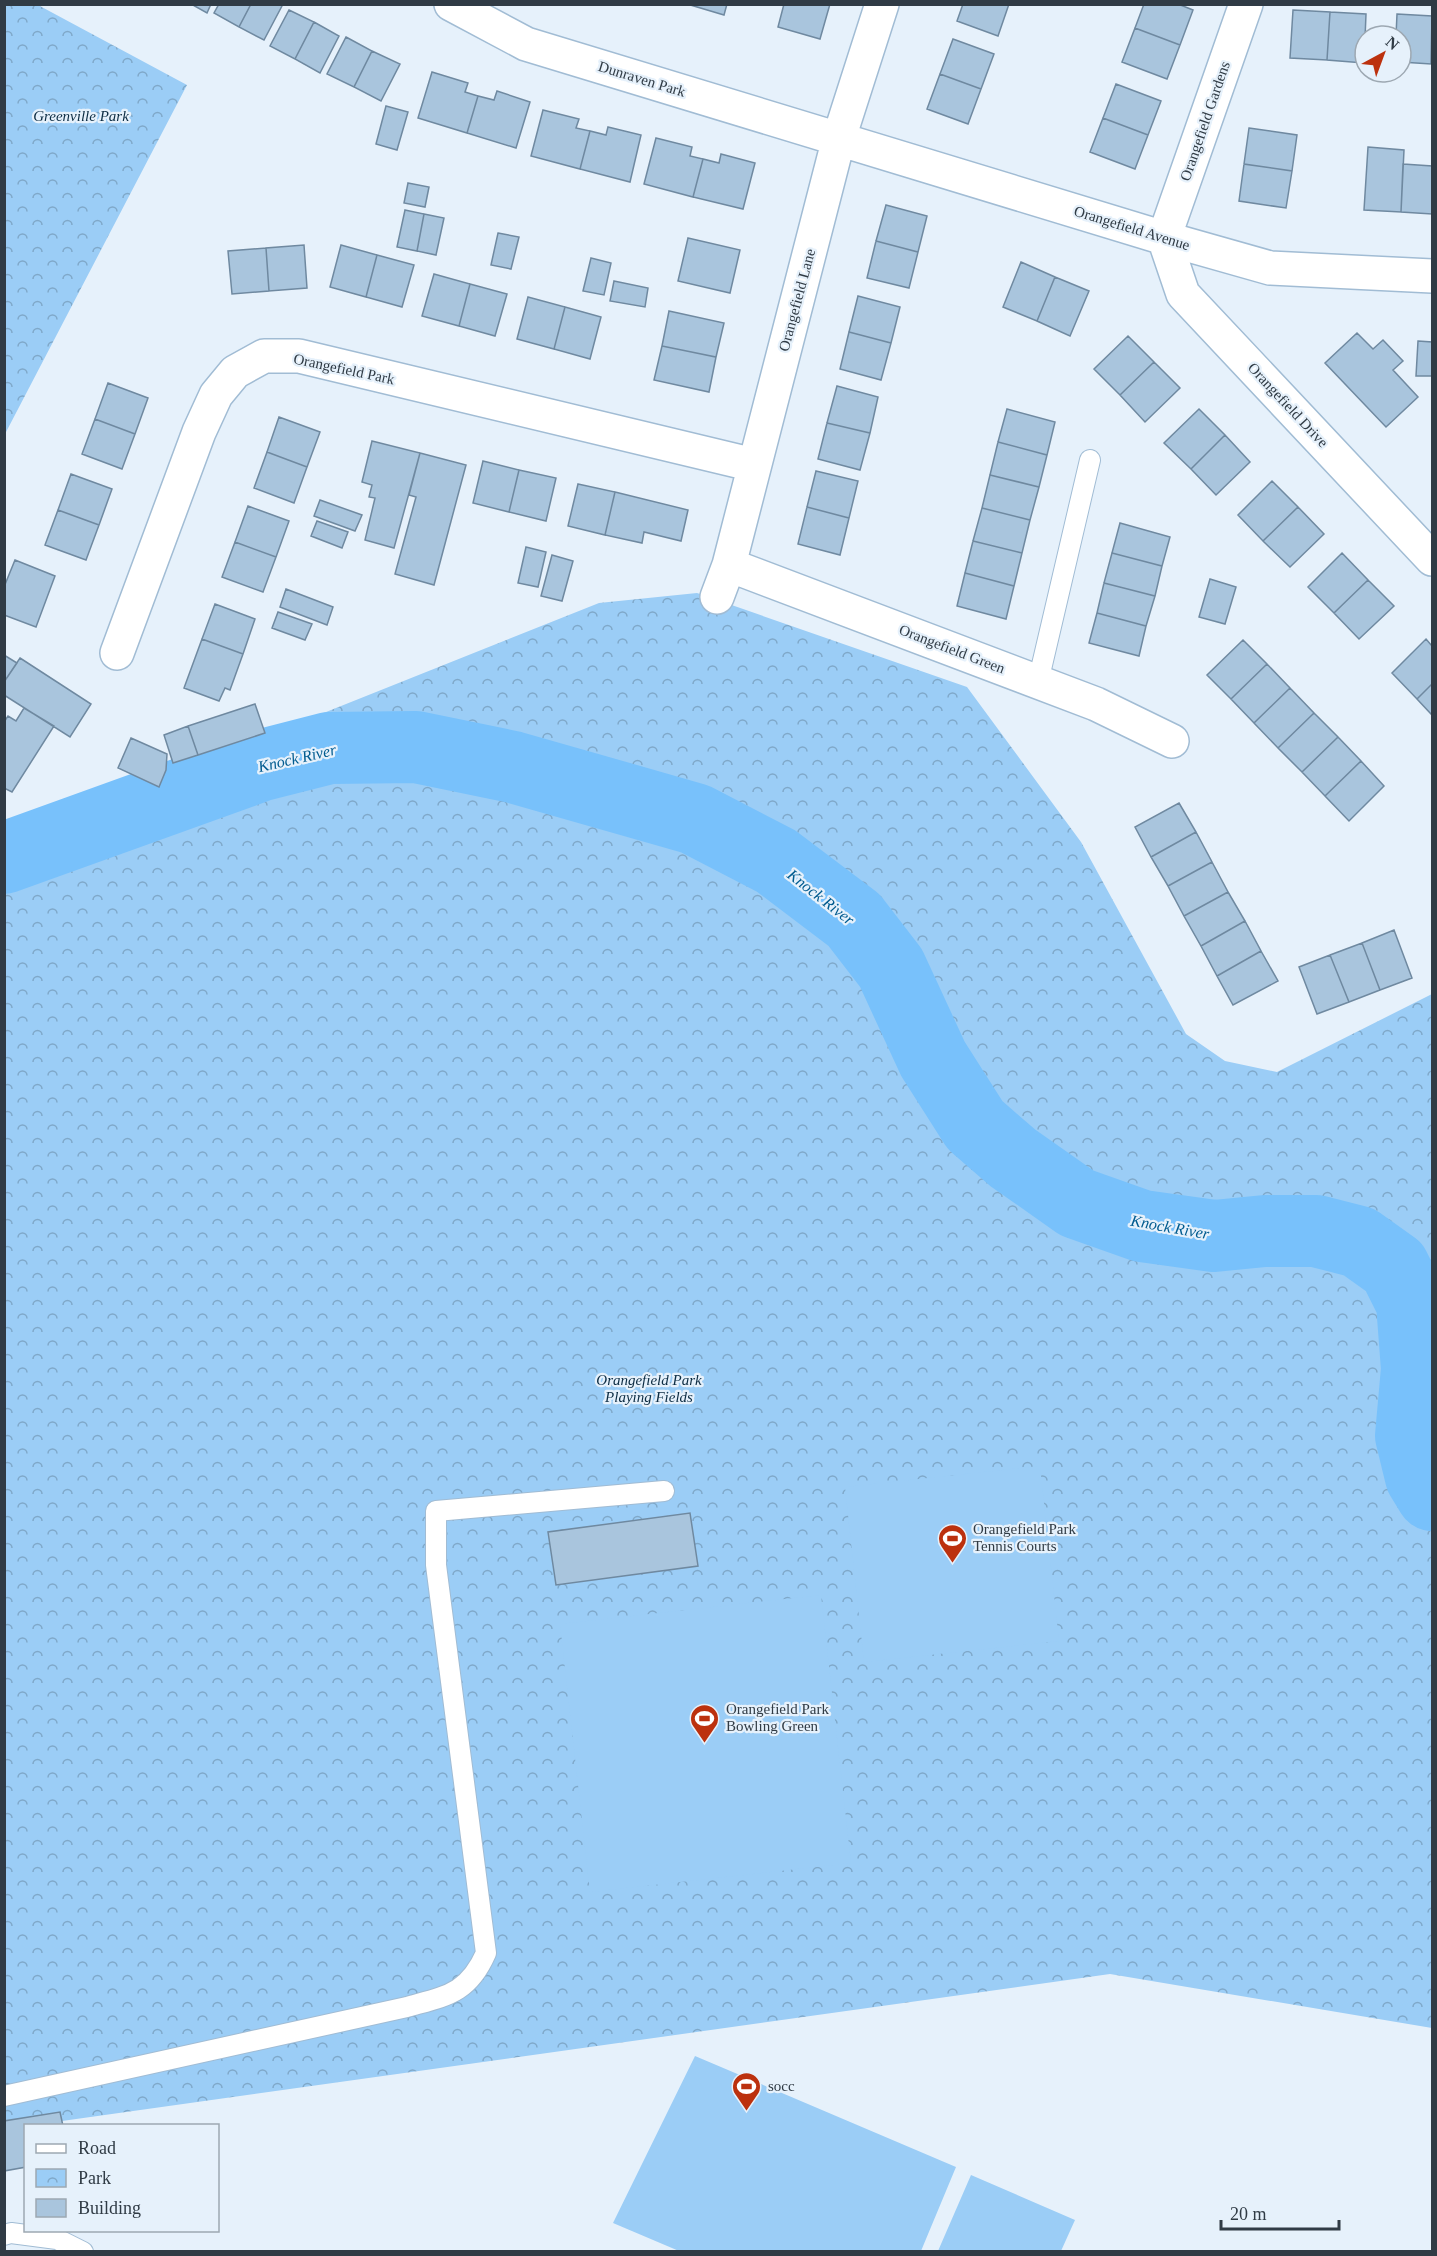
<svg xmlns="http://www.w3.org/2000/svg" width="1437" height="2256" font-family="'Times New Roman',serif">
  <defs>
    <pattern id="park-crowns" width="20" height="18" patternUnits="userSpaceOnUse" patternTransform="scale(1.5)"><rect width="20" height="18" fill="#9bcdf6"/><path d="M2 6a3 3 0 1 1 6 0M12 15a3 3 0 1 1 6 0" fill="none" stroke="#7fa8c9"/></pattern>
  </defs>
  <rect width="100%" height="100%" fill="#e6f1fb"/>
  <path fill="url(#park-crowns)" d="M5,4L38,5L187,85L5,434Z
    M697,593L967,687L1081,842L1186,1034L1225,1061L1277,1072L1432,994V2028L1110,1974L5,2129V835L311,718L599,603Z"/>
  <path fill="#9bcdf6" d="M1040,1466L1059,1641L864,1662L845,1487Z
    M821,1595L851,1863L590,1892L560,1624Z
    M695,2056L956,2167L921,2251H679L613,2223Z
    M971,2175L1075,2220L1061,2251H938Z"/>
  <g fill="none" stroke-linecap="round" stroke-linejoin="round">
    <path stroke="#78c1fb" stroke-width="72" d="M4,858L262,765L329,748L416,747L513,767L695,819L776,861L854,920L891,968L933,1059L975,1125L1013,1158L1077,1203L1142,1226L1214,1236L1265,1231H1316L1359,1242L1394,1267L1412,1303L1417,1369L1411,1436L1421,1477L1432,1495"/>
  </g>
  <path fill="#a9c5dd" stroke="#6f89a0" stroke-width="1.5" d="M191,4H211L207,13Z
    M219,4H251L239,27L214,13Z
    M251,4H283L264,40L239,27Z
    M687,4H727L724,15Z
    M784,4H830L820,39L778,27Z
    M963,4H1009L998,36L957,21Z
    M1144,4H1178L1193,10L1180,45L1135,28Z
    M289,10L314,22L295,59L270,46Z
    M1293,10L1330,12L1327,60L1290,58Z
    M1330,12L1366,14L1364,63L1327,60Z
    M1397,14L1432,16L1431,64L1401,62V36H1396Z
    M314,22L339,36L320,73L295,59Z
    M1135,28L1180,45L1167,79L1122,62Z
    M346,37L372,51L354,87L327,74Z
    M953,39L994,54L981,89L940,74Z
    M372,51L400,64L381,101L354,87Z
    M432,72L468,83L465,92L478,96L467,133L418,118Z
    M940,74L981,89L968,124L927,109Z
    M1116,84L1161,101L1148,135L1103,118Z
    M497,91L530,102L516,148L467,133L478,96L494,100Z
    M386,106L408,112L397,150L376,144Z
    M543,110L579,119L576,128L590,131L580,169L531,156Z
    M1103,118L1148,135L1135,169L1090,152Z
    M608,127L641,135L630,182L580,169L590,131L606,135Z
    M1249,128L1297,135L1292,171L1244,164Z
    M656,138L692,147L690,156L703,159L693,197L644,184Z
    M1368,147L1404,150L1401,212L1364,210Z
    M721,154L755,163L743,209L693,197L703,159L719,163Z
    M1244,164L1292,171L1286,208L1239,201Z
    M1403,164L1432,166V214L1401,212Z
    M408,183L429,187L425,207L404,203Z
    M886,205L927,216L918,252L876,241Z
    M405,210L424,214L417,251L397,247Z
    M424,214L444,218L436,255L417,251Z
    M498,233L519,237L511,269L491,265Z
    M688,238L740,250L730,293L678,281Z
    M876,241L918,252L909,288L867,278Z
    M304,245L307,288L269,291L266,248Z
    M341,245L377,255L366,297L330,287Z
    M266,248L269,291L232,294L228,251Z
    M377,255L414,265L402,307L366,297Z
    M591,258L611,263L604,295L583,291Z
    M1021,262L1055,277L1037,321L1003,307Z
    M434,274L470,284L459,326L422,316Z
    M1055,277L1089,291L1070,336L1037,321Z
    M614,281L648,288L645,307L610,301Z
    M470,284L507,294L495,336L459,326Z
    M858,296L900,307L891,343L849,332Z
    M528,297L565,307L554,349L517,339Z
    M565,307L601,317L590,359L554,349Z
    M669,311L724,323L716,357L662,346Z
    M849,332L891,343L881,380L840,369Z
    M1357,333L1373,349L1383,340L1403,361L1393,370L1418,397L1386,427L1325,363Z
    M1128,336L1154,362L1120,395L1094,369Z
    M1418,341L1432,342V376H1416Z
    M662,346L716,357L709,392L654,380Z
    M1154,362L1180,388L1145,422L1120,395Z
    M108,383L148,398L135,434L95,419Z
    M837,386L878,397L870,433L827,423Z
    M1007,409L1055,422L1047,455L998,442Z
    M1199,409L1225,435L1191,469L1164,443Z
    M279,417L320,432L307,467L267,452Z
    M95,419L135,434L122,469L82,454Z
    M827,423L870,433L860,470L818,459Z
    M1225,435L1250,462L1216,495L1191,469Z
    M372,441L420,453L394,548L365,540L375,498L369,497L372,485L362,482Z
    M998,442L1047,455L1039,487L990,475Z
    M267,452L307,467L294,503L254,488Z
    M420,453L466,465L434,585L395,574L416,497L409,495Z
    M483,461L519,470L509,512L473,503Z
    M519,470L556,478L546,521L509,512Z
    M816,471L858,481L849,518L807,507Z
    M71,474L112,489L99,525L58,510Z
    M990,475L1039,487L1030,520L982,508Z
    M1272,481L1298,507L1263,541L1238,515Z
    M578,484L615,492L605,535L568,526Z
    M615,492L688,510L681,541L644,532L642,543L605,535Z
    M320,500L362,515L355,531L314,516Z
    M248,506L289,521L276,557L235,542Z
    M807,507L849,518L840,555L798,544Z
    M1298,507L1324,534L1290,567L1263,541Z
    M982,508L1030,520L1022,553L973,541Z
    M58,510L99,525L86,560L45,545Z
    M317,521L348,532L342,548L311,536Z
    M1120,523L1170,537L1162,566L1112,553Z
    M973,541L1022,553L1014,586L965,573Z
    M235,542L276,557L263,592L222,577Z
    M526,547L546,552L538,587L518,583Z
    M1112,553L1162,566L1155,596L1104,583Z
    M1342,553L1368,580L1334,613L1308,587Z
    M552,555L573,561L562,601L541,596Z
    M15,560L55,576L36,627L4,615V587Z
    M965,573L1014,586L1006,619L957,606Z
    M1210,579L1236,587L1225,624L1199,617Z
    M1368,580L1394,606L1359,639L1334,613Z
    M1104,583L1155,596L1146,626L1097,613Z
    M286,589L333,607L327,625L280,607Z
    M215,604L255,619L243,654L202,639Z
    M278,612L312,624L305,640L272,628Z
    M1097,613L1146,626L1139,656L1089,643Z
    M202,639L243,654L230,690L225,688L219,701L184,688Z
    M1426,639L1432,646V684L1417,699L1392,673Z
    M1243,640L1267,664L1231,699L1207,675Z
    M4,655L17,663L4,682Z
    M20,658L91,704L70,737L4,695V682Z
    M1267,664L1290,688L1254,723L1231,699Z
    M1432,684V715L1417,699Z
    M1290,688L1314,713L1278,748L1254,723Z
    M255,704L265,733L198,755L188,726Z
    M24,708L54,726L12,792L4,788V722L8,716L16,721Z
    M1314,713L1338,737L1302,772L1278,748Z
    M188,726L198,755L173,763L164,735Z
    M1338,737L1361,761L1325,796L1302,772Z
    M131,738L167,754L166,770L159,787L118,768Z
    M1361,761L1384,786L1349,821L1325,796Z
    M1179,803L1196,832L1151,857L1135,827Z
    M1196,832L1212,862L1168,886L1151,857Z
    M1212,862L1228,892L1184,916L1168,886Z
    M1228,892L1245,921L1201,946L1184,916Z
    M1245,921L1261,951L1217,976L1201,946Z
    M1394,930L1412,978L1380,990L1362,943Z
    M1362,943L1380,990L1349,1002L1330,955Z
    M1261,951L1278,981L1233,1005L1217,976Z
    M1330,955L1349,1002L1317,1014L1299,967Z
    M690,1513L698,1566L556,1585L548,1532Z
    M60,2112L63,2126H26V2167L4,2171V2121Z"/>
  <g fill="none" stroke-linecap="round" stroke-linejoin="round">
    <defs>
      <path id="service" d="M1038,682L1090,460
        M4,2096L407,2007C446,1996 468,1994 486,1953L436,1565V1511L664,1491
        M4,2235L11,2233L57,2239L83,2252"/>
      <path id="minor" d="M451,4L526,44L1164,238L1270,268L1432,276
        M1246,4L1164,238L1183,294L1432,559
        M729,565L1096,704L1172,741
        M717,597L729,565L839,138L882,4
        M117,653L199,432L216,395L235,372L264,356H299L754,465"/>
    </defs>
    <use href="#service" stroke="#a1bcd4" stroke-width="22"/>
    <use href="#minor" stroke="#a1bcd4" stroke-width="36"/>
    <use href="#service" stroke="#fff" stroke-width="20"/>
    <use href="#minor" stroke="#fff" stroke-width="33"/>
  </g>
  <defs>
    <symbol id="stadium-pin" viewBox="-11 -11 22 30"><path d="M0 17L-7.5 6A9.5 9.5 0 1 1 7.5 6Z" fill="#bc310e" stroke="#e6f1fb"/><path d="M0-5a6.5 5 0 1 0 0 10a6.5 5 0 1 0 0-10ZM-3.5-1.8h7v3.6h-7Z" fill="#fff"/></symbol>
  </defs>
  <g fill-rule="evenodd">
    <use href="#stadium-pin" x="936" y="1522" width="33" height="45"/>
    <use href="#stadium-pin" x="688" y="1702" width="33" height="45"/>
    <use href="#stadium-pin" x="730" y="2070" width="33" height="45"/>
  </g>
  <g text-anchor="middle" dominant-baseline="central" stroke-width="4.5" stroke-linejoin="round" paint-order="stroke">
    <g font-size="15" fill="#303b45" stroke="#e6f1fb">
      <text transform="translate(642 79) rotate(17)">Dunraven Park</text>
      <text transform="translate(1205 121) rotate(-71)">Orangefield Gardens</text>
      <text transform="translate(1132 228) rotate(17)">Orangefield Avenue</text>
      <text transform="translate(797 300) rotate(-75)">Orangefield Lane</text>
      <text transform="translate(344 369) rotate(12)">Orangefield Park</text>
      <text transform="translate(1288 405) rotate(47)">Orangefield Drive</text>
      <text transform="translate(952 649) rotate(21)">Orangefield Green</text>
    </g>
    <g font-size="15" font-style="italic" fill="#0c2c43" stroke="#e6f1fb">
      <text x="81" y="116">Greenville Park</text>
      <text x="649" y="1380">Orangefield Park<tspan x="649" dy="17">Playing Fields</tspan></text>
    </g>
    <g font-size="15" fill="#303b45" stroke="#e6f1fb" text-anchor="start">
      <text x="973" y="1529">Orangefield Park<tspan x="973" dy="17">Tennis Courts</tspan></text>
      <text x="726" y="1709">Orangefield Park<tspan x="726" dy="17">Bowling Green</tspan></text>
      <text x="768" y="2086">socc</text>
    </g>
    <g font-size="16" font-style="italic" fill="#005b8f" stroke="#e6f1fb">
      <text transform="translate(297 758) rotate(-13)">Knock River</text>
      <text transform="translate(821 897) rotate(38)">Knock River</text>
      <text transform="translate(1170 1227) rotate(10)">Knock River</text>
    </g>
  </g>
  <rect width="1437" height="2256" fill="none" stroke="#303b45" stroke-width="12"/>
  <rect x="24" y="2124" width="195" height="108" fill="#e6f1fb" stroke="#9da8b2" stroke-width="1.5"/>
  <rect x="36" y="2144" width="30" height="9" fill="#ffffff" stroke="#9da8b2" stroke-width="1.5"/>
  <text x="78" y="2154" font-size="18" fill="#303b45">Road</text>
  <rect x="36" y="2169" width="30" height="18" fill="url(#park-crowns)" stroke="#9da8b2" stroke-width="1.5"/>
  <text x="78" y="2184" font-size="18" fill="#303b45">Park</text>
  <rect x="36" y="2199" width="30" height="18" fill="#a9c5dd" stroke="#9da8b2" stroke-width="1.5"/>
  <text x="78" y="2214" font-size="18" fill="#303b45">Building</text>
  <g transform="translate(1383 54) rotate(41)"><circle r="28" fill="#e6f1fb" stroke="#9da8b2" stroke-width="1.5"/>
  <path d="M0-4.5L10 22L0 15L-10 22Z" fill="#bc310e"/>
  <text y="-9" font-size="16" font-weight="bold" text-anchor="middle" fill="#303b45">N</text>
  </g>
  <path d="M1221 2220v9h118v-9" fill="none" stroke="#303b45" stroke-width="3"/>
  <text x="1230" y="2220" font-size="18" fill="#303b45" stroke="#e6f1fb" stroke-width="4.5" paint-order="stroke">20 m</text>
</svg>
